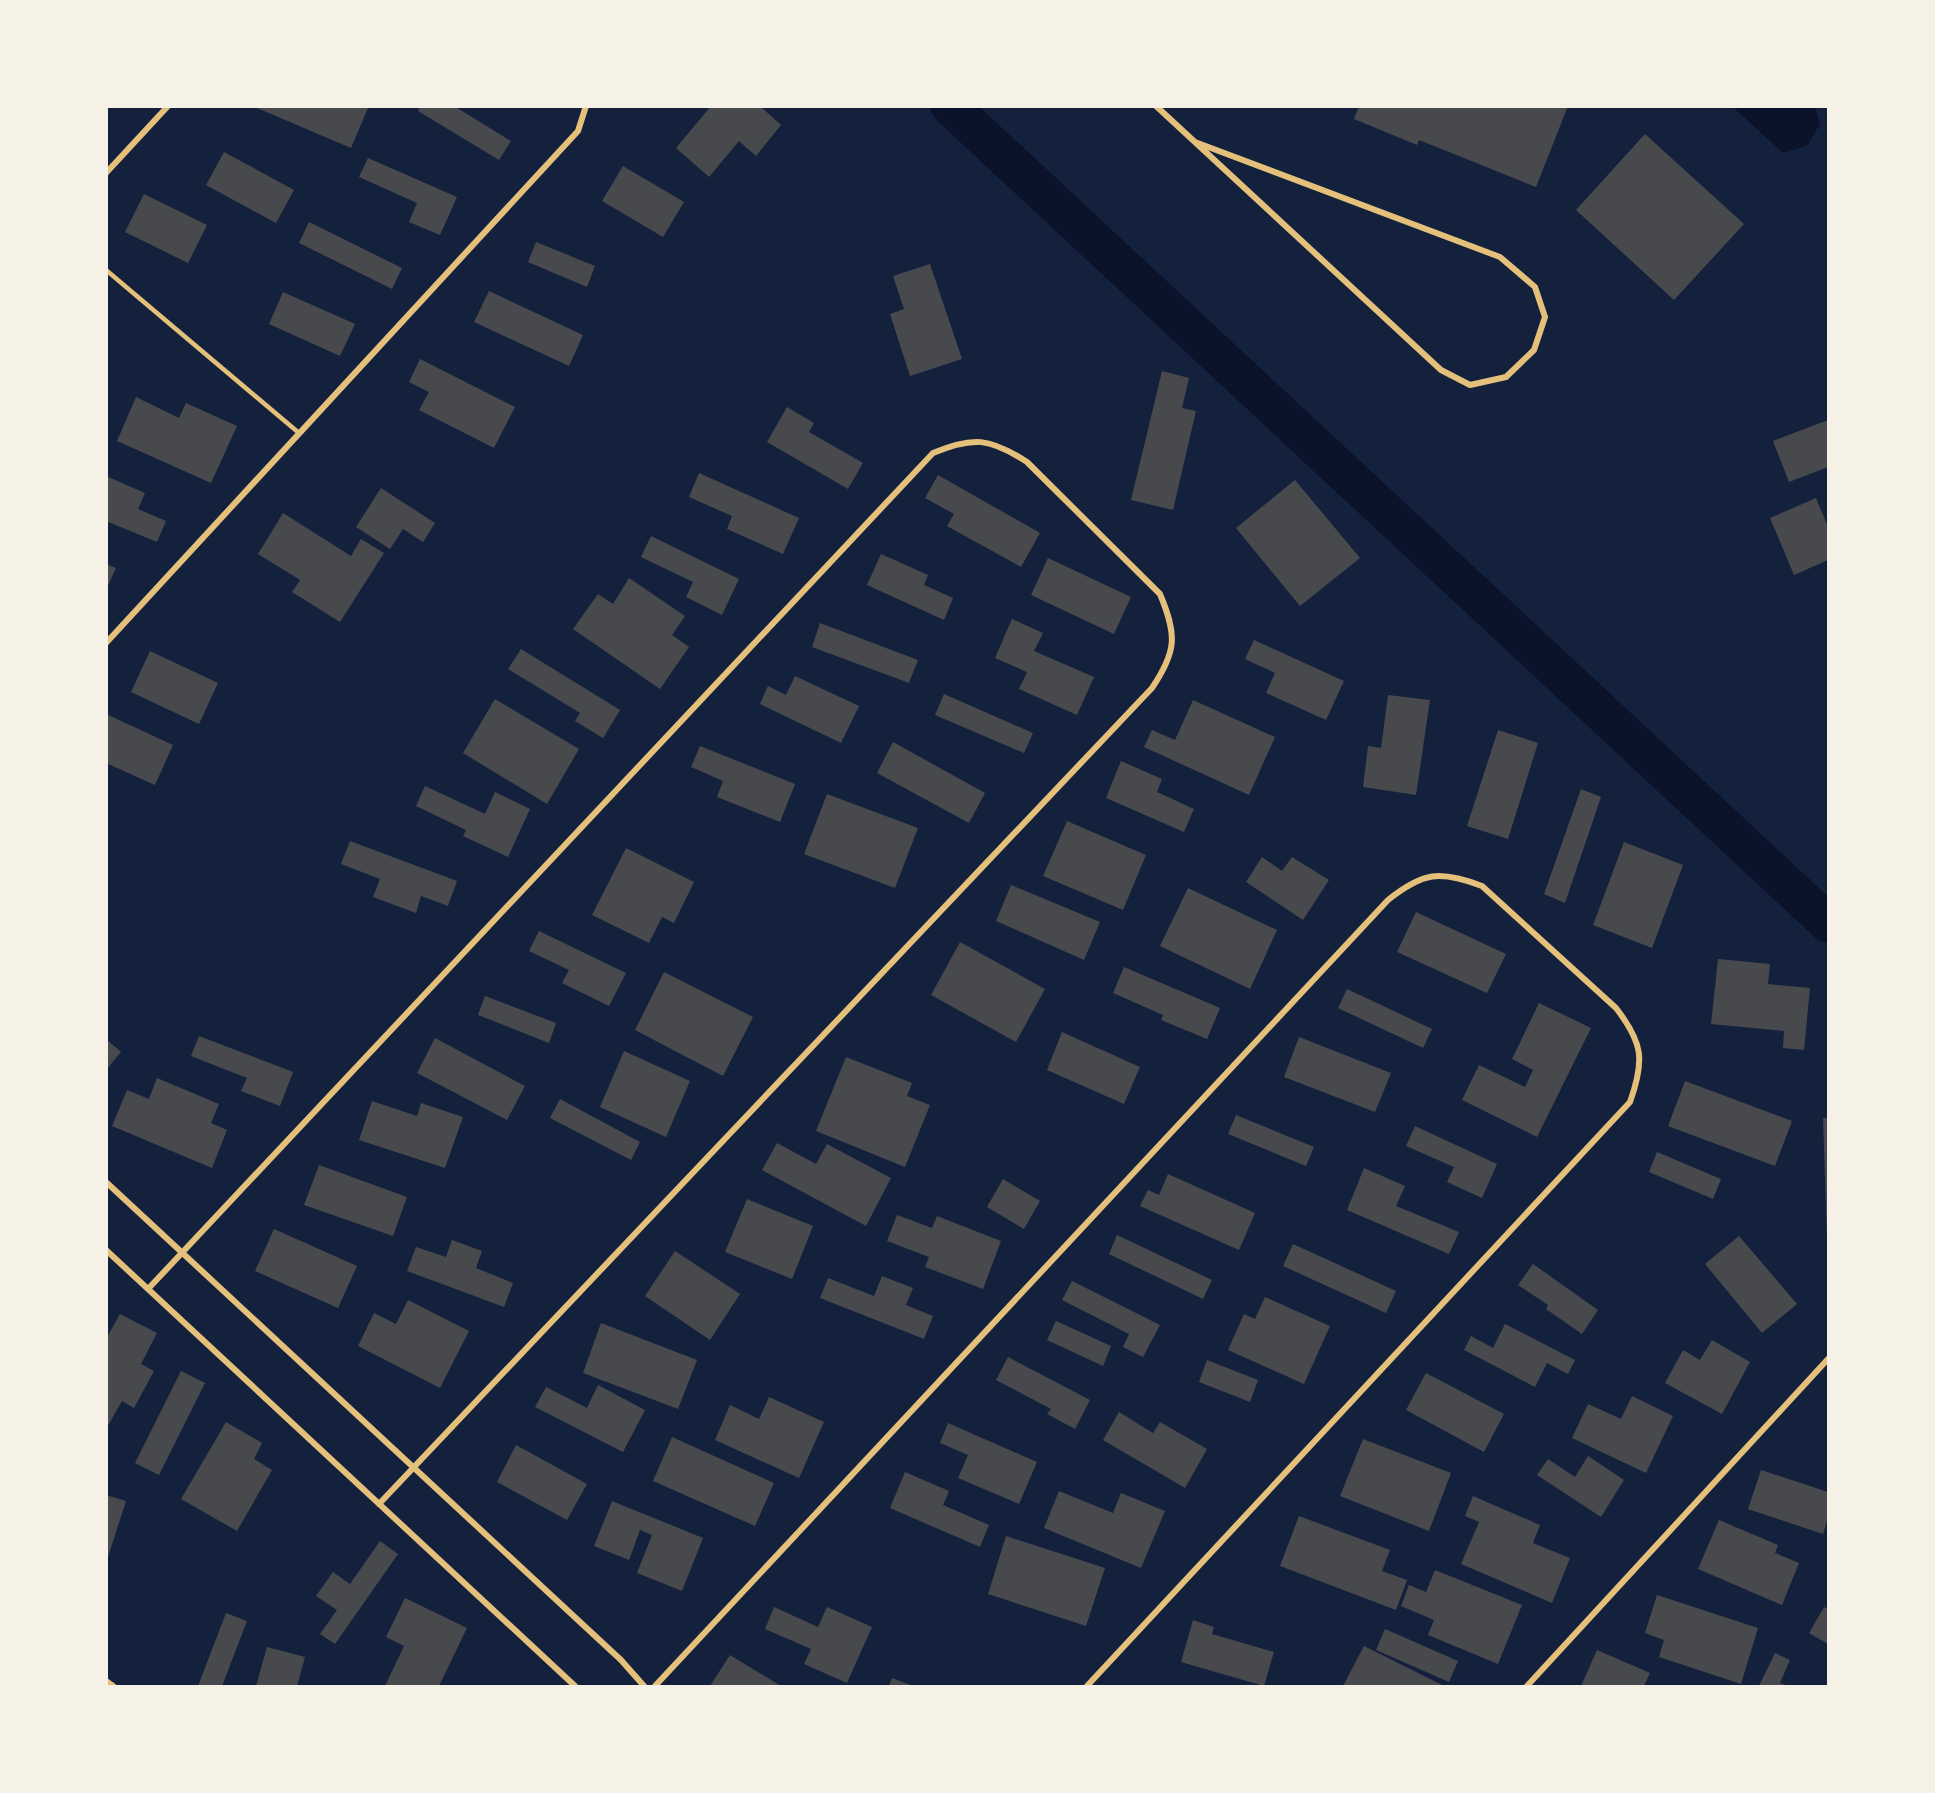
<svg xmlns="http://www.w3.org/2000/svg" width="1935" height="1793" font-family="'Noto Sans',sans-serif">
  <rect width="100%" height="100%" fill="#14213d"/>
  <path fill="#0b132b" d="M1733,107H1815L1820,124L1807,146L1783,153Z"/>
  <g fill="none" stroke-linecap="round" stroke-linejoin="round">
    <path stroke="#0b132b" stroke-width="39" d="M950,106L1828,923"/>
  </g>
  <path fill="#48494c" d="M252,106H364L368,108L351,148Z
    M420,106H454L511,141L499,160L418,111Z
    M711,106H760L781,125L756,156L739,141L709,177L676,148Z
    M1359,106H1568L1536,187L1419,140L1417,145L1354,119Z
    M1645,134L1744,224L1674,300L1576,210Z
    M224,152L294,190L276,223L206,185Z
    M368,158L457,197L440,235L409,222L417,203L359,177Z
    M623,166L684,202L663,237L602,201Z
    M144,194L207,225L188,263L125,232Z
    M309,222L402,268L392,289L299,243Z
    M536,242L595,266L587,287L528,262Z
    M930,264L962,359L910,376L890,314L904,309L893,276Z
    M489,291L583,335L569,366L474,322Z
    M283,292L355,324L340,356L269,324Z
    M420,359L515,407L494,448L419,410L429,392L409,382Z
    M1162,371L1189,378L1182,408L1196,411L1173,510L1131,500Z
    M136,397L179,418L186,403L237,426L211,483L117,441Z
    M787,407L814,423L809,432L863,463L848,489L767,442Z
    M1828,420V467L1789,482L1773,441Z
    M699,473L799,518L783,554L727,529L732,516L689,497Z
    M938,475L1040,533L1021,567L947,526L954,514L925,498Z
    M106,476L145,493L138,509L166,521L157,542L106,521Z
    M1295,480L1360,558L1300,606L1236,528Z
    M381,488L435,523L423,542L403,529L390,549L356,527Z
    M1816,498L1828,527V560L1794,575L1770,518Z
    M283,513L351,556L361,539L384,553L340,622L292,592L300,580L258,554Z
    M651,536L739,579L722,615L686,597L693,582L641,557Z
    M881,554L928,575L924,585L953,598L944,620L867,585Z
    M1048,558L1131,597L1114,634L1031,595Z
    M106,564L116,568L106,590Z
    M629,578L685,616L672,635L689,647L660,689L573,629L598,594L613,604Z
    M1012,619L1043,633L1034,651L1094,677L1077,715L1019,689L1027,672L995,658Z
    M820,623L918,660L909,683L812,647Z
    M1254,640L1344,681L1326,720L1266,693L1275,673L1245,659Z
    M521,649L620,710L603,738L575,721L580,713L508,669Z
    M150,651L218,683L199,724L131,692Z
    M795,676L859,706L841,743L760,704L768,686L786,695Z
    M944,694L1033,733L1024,753L935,715Z
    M1388,695L1430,700L1416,795L1363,787L1368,746L1381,748Z
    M495,699L579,749L547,804L463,753Z
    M1193,700L1275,737L1249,795L1144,747L1152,730L1175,740Z
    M106,714L173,745L155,785L106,763Z
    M1498,730L1538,743L1508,839L1467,826Z
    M893,742L985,793L969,823L877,773Z
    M700,746L795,784L780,822L717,797L723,781L691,767Z
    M1121,761L1162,779L1157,792L1194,809L1184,832L1106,798Z
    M425,786L485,814L495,792L530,809L508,857L463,836L466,830L416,806Z
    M1581,789L1601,797L1565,903L1544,894Z
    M827,794L918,828L895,888L804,854Z
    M1067,821L1146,855L1123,910L1043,876Z
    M350,841L457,881L448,906L421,896L416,913L373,897L380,879L341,864Z
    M1624,842L1683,865L1652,948L1593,925Z
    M626,848L694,882L674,923L662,917L649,943L592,915Z
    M1262,857L1282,871L1292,857L1329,880L1303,920L1246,882Z
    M1011,885L1100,922L1084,960L996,921Z
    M1188,888L1277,930L1250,989L1160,946Z
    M1416,912L1506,954L1487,993L1397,952Z
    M539,931L626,973L609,1006L562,983L569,970L529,951Z
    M960,942L1045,989L1016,1042L931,995Z
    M1718,959L1770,964L1768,984L1810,988L1804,1050L1783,1048L1784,1031L1711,1024Z
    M1124,967L1220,1008L1207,1039L1161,1020L1163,1015L1113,993Z
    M664,972L753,1017L723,1076L635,1030Z
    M1347,989L1432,1029L1423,1048L1338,1008Z
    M485,996L556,1023L549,1043L478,1015Z
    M1539,1003L1591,1028L1537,1137L1462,1100L1479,1065L1525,1087L1533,1070L1512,1059Z
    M1062,1032L1140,1067L1124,1104L1047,1070Z
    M199,1036L293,1072L280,1106L241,1091L247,1078L191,1056Z
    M1299,1037L1391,1073L1375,1112L1284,1077Z
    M435,1038L525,1086L507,1120L417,1073Z
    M106,1039L121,1052L106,1070Z
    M624,1051L690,1081L666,1137L600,1107Z
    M846,1057L912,1083L907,1096L930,1105L905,1167L816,1131Z
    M157,1078L219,1104L211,1123L227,1130L212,1168L112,1126L127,1090L149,1099Z
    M1685,1081L1792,1121L1775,1166L1668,1126Z
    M560,1099L640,1142L631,1160L550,1118Z
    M372,1101L417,1116L421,1103L463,1117L445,1168L359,1140Z
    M1236,1115L1314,1147L1306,1166L1228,1134Z
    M1823,1118H1828V1238H1827Z
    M1415,1126L1497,1164L1482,1198L1447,1182L1454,1167L1406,1146Z
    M777,1143L816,1164L827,1144L891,1178L866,1226L762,1170Z
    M1657,1152L1721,1179L1713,1199L1649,1172Z
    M319,1165L407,1197L393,1236L304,1205Z
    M1364,1168L1405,1186L1396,1206L1459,1232L1449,1254L1347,1210Z
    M1168,1174L1255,1213L1239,1250L1140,1206L1148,1190L1159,1195Z
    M1003,1179L1040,1201L1024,1229L987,1207Z
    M747,1199L813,1226L792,1279L725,1252Z
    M897,1215L932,1228L937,1216L1001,1241L983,1289L925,1267L929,1257L887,1241Z
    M274,1229L357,1266L338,1308L255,1271Z
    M1117,1235L1212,1280L1203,1299L1109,1254Z
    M1739,1236L1797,1304L1762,1333L1705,1264Z
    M452,1240L482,1251L476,1268L513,1283L504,1307L407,1271L416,1247L446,1257Z
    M1293,1244L1396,1291L1386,1313L1283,1266Z
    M675,1251L740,1294L710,1340L645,1296Z
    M1533,1264L1598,1310L1582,1334L1546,1309L1548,1305L1518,1285Z
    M882,1276L913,1288L906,1305L933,1316L924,1339L820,1298L828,1278L874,1296Z
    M1072,1281L1160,1325L1143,1357L1123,1347L1129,1334L1062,1300Z
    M1265,1297L1330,1326L1304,1384L1228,1350L1244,1314L1255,1319Z
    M408,1300L469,1331L440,1388L358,1346L374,1313L396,1324Z
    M120,1314L157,1333L141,1364L154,1371L134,1408L122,1401L106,1429V1339Z
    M1056,1321L1111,1346L1103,1366L1047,1340Z
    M601,1323L697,1360L678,1409L583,1373Z
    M1505,1324L1575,1360L1568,1374L1547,1363L1535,1387L1464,1350L1471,1336L1493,1348Z
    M1712,1340L1750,1362L1722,1414L1665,1383L1683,1350L1700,1360Z
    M1008,1357L1090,1400L1075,1429L1047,1414L1051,1409L996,1380Z
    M1207,1360L1258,1380L1250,1402L1199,1382Z
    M181,1371L205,1383L159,1475L135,1463Z
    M1426,1373L1504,1414L1484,1452L1406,1410Z
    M598,1385L645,1410L623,1452L535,1407L546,1387L587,1408Z
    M1632,1396L1673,1416L1646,1473L1572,1438L1588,1404L1621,1419Z
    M769,1397L824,1422L799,1478L715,1440L730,1405L759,1419Z
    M1119,1412L1153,1433L1160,1422L1207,1449L1185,1488L1103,1440Z
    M226,1422L262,1443L254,1459L272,1470L237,1531L181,1499Z
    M948,1423L1037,1462L1019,1504L958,1478L968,1455L940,1443Z
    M672,1437L774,1483L755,1526L653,1481Z
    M1363,1439L1451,1473L1429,1531L1340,1496Z
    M516,1445L587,1484L567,1520L497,1482Z
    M1588,1456L1624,1480L1601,1517L1537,1475L1548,1459L1575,1477Z
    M1761,1470L1828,1492V1518L1823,1534L1748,1509Z
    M905,1472L949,1491L943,1505L989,1525L980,1547L890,1508Z
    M1059,1491L1113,1513L1121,1493L1165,1511L1141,1568L1044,1528Z
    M106,1495L126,1501L107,1560H106Z
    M1473,1496L1540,1525L1533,1543L1570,1558L1552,1603L1461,1564L1479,1522L1465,1516Z
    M612,1501L703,1538L682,1591L637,1573L652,1535L640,1530L629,1560L594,1546Z
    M1299,1516L1390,1550L1382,1571L1407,1580L1396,1610L1280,1566Z
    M1719,1520L1778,1545L1775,1553L1799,1563L1782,1605L1698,1569Z
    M1006,1536L1105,1568L1086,1626L988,1594Z
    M380,1541L398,1554L335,1644L320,1634L337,1610L316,1596L333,1572L350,1584Z
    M1435,1570L1522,1605L1498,1664L1428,1635L1434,1620L1401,1606L1409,1585L1426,1592Z
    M1657,1595L1758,1628L1741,1684L1659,1657L1664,1640L1645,1633Z
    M405,1598L467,1628L439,1686H385L404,1646L386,1637Z
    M774,1607L818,1627L827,1607L872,1627L847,1683L804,1664L811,1649L765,1629Z
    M1824,1607L1828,1609V1644L1809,1633Z
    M226,1613L247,1621L222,1686H198Z
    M1193,1620L1214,1627L1212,1634L1274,1652L1264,1686L1181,1662Z
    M1385,1629L1458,1661L1449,1682L1376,1650Z
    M1364,1646L1444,1686H1343Z
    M267,1647L305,1657L297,1686H256Z
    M1597,1650L1650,1673L1644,1686H1581Z
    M1775,1653L1790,1660L1780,1683L1788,1686H1759Z
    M730,1655L781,1686H710Z
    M892,1678L913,1686H889Z"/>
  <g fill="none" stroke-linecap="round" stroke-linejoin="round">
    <path stroke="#e5c07b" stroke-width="4.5" d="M106,270L299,433"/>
    <path stroke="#e5c07b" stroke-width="6" d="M1156,106L1441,370L1470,385L1506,377L1534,350L1545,317L1535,287L1500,257L1195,142
      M106,173L168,106
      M106,643L578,131L586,106
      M106,1182L621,1660L644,1686
      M106,1250L575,1686
      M148,1289L933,453C973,436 990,438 1027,462L1160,594C1177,635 1177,651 1152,688L379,1504
      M106,1681L113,1686
      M655,1686L1388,900C1423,872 1440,870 1482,886L1616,1008C1643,1043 1645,1060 1630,1102L1087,1686
      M1527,1686L1828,1359"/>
  </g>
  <rect width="1935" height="1793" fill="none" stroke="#f6f1e7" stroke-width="216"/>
</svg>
